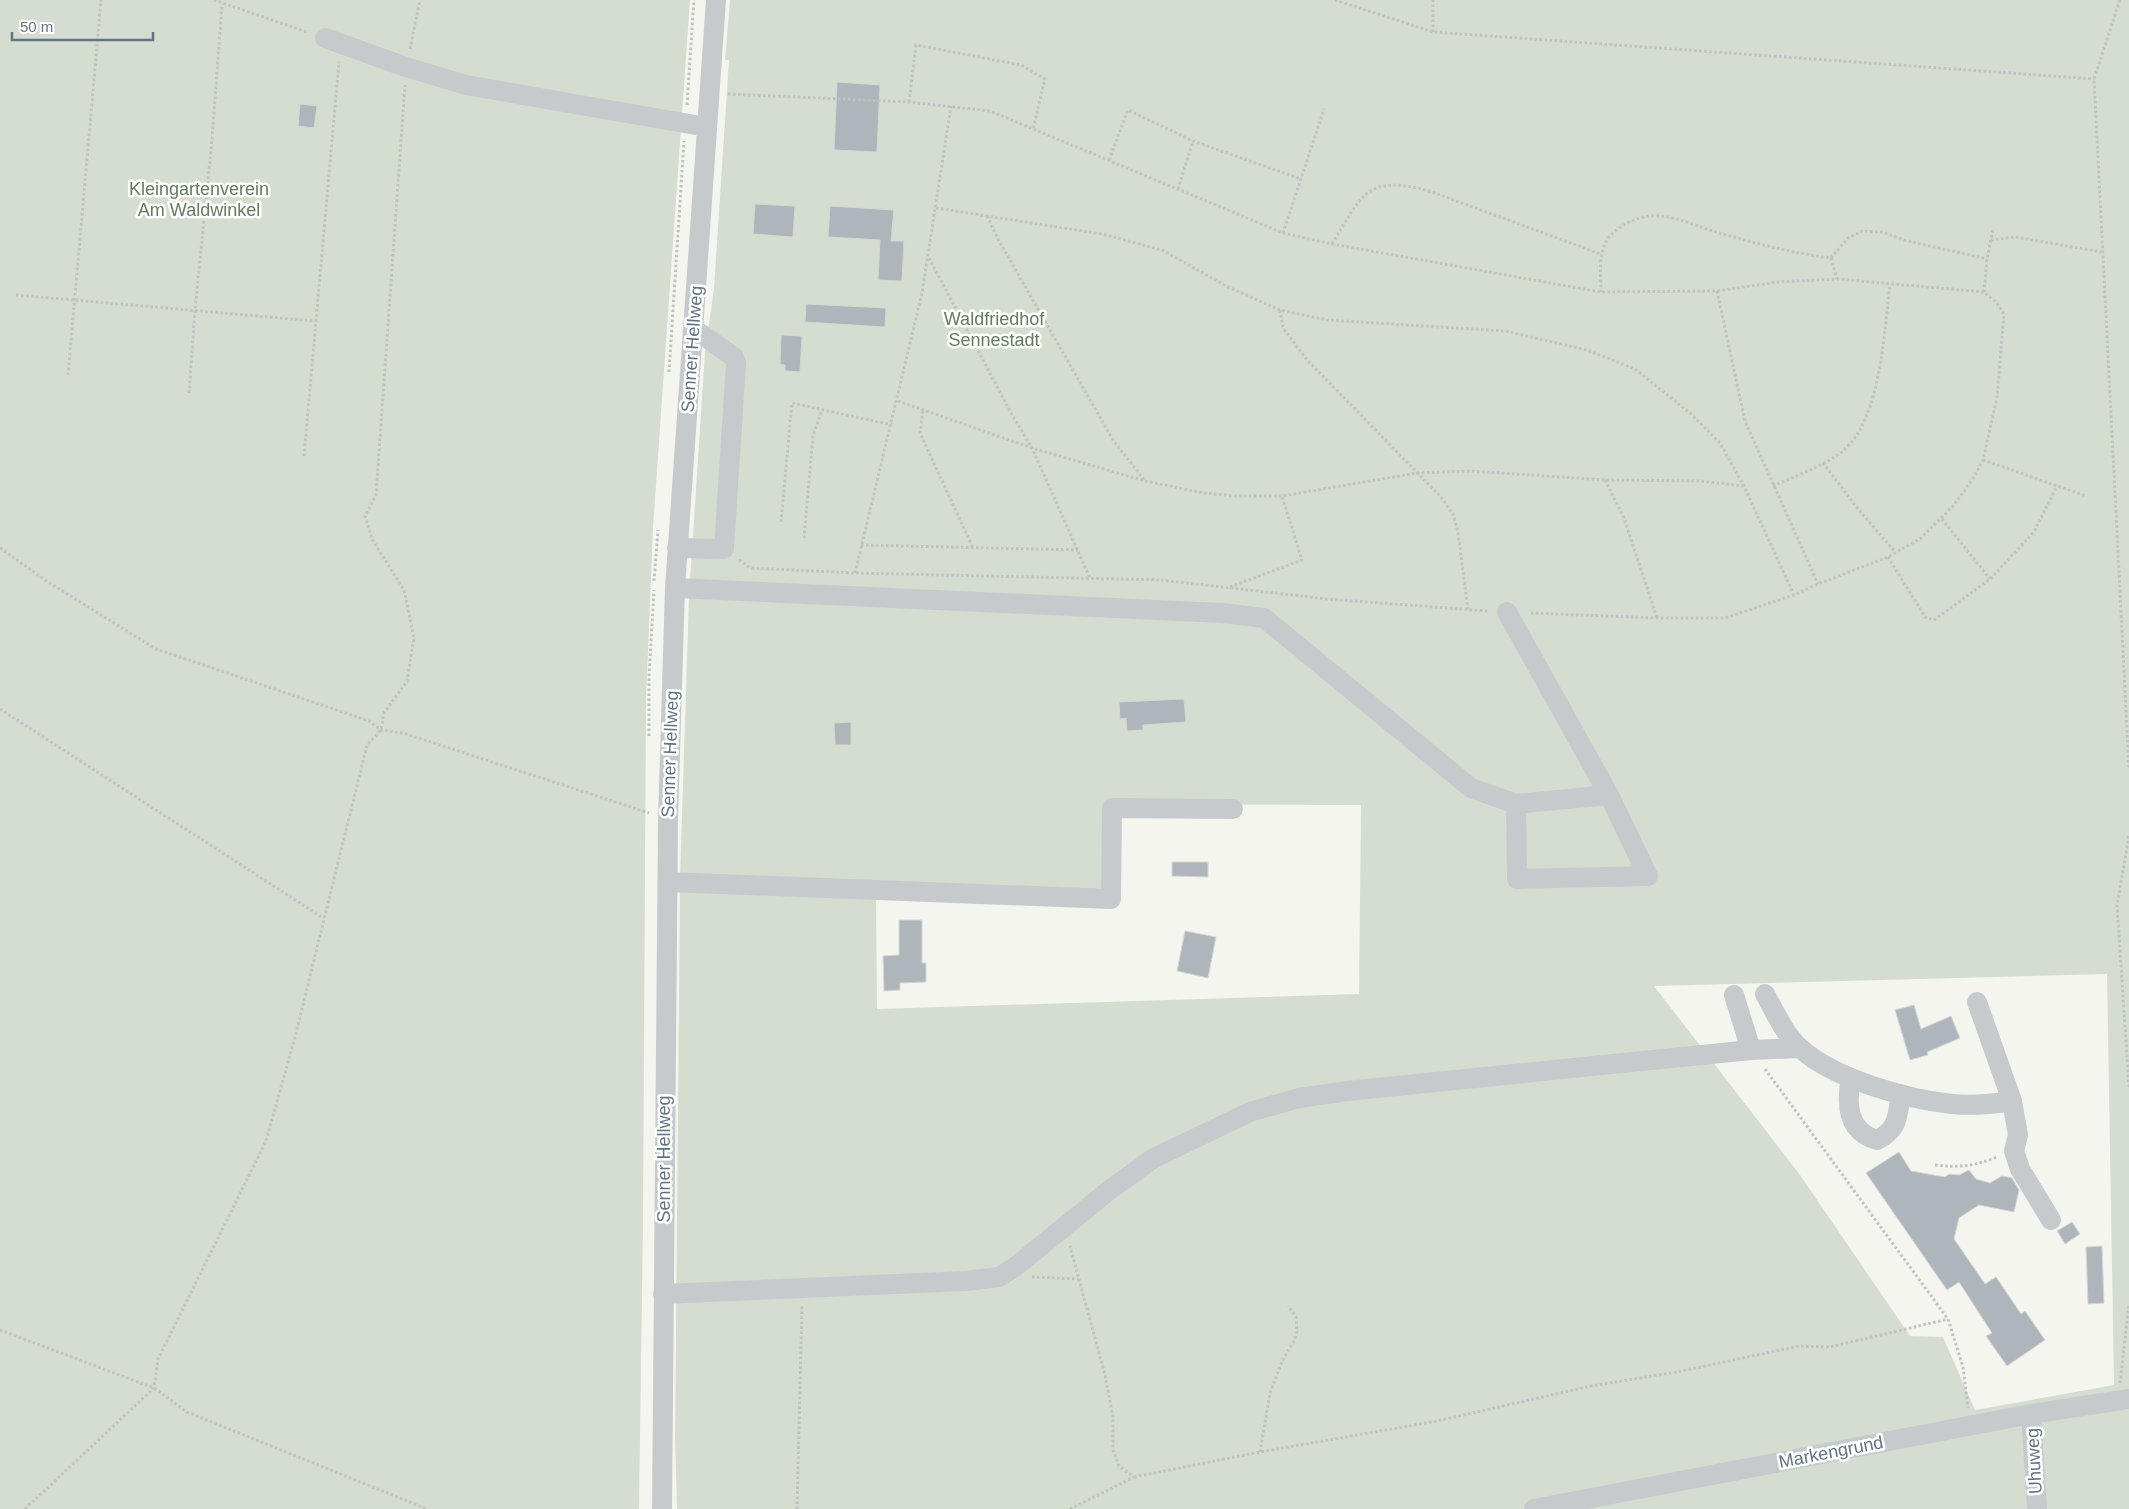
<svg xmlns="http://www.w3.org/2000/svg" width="2129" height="1509" font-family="Helvetica,sans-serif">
  <rect width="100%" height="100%" fill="#f5f5f0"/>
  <path fill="#d5ddd1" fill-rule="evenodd" d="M0,0H690L653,528L646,701L643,1224L639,1509H0Z
    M730,0H2129V1509H677L675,1437L680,887L876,894L877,1009L1359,994L1361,805L1106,804L1103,896L680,878L689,596L705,352L714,288L729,60H725ZM2107,974L2114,1385L1975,1410L1943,1337L1910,1336L1800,1175L1654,986Z"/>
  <path fill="#aeb6bb" stroke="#d6d6d3" d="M837,82L880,85L877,152L834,150Z
    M300,104L317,106L314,128L298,126Z
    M755,204L795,206L793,237L753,234Z
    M830,206L894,210L891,241H904L902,281L878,280L880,240L828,237Z
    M806,304L886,308L885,327L805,322Z
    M781,335L802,336L800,372L785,371V365L780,364Z
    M1184,699L1186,722L1143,725V730L1127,731L1126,718L1120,719L1119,702Z
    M851,722V745H835L834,723Z
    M1172,862H1208V877L1172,876Z
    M899,920H922V963H926V982L900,983V990L884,991L883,956L899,955Z
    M1185,931L1216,937L1208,978L1177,971Z
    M1914,1005L1921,1029L1951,1016L1960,1038L1927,1052L1928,1055L1910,1060L1895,1010Z
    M1899,1152L1911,1171L1945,1177L1949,1174L1959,1175L1969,1170L1976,1179L1990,1183L2002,1176L2012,1178L2019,1190L2014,1212L1979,1205L1959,1218L1954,1239L1985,1284L1996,1277L2021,1314L2025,1311L2045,1340L2007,1366L1986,1336L1992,1333L1959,1282L1947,1290L1866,1173Z
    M2072,1222L2080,1234L2065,1244L2057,1231Z
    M2102,1246L2104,1303L2088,1304L2086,1247Z"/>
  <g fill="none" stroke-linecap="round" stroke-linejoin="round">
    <path stroke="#c0c1c3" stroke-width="3" stroke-dasharray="2.5 2.5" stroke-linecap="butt" d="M214,0L307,32
      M1335,0L1433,32L2094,79
      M2120,0L2094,79L2129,770
      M1433,32V0
      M410,49L420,0
      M728,94L909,102L990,111L1283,233L1332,244L1601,292L1717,291L1778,282L1837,279L1984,292L1996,302L2004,314L1997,397L1983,460L1972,480L1953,506L1921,538L1888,557L1818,584L1794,595L1725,618H1657L1529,613
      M909,102L916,45L1021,65L1045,79L1033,129
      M687,105L694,0
      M1109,160L1128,110L1193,141L1301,179
      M1178,189L1193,141
      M936,208L1102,234L1162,250L1226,286L1280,310L1327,320L1505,331L1587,350L1635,369L1690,413L1720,443L1744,486L1794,595
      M987,216L999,241L1113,440L1145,481
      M1283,233L1324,109
      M1991,240L2015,237L2102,252
      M1332,244C1362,195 1366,174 1429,191L1601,254
      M929,258L1011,413L1032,448L1090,578
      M1831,258L1848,238L1862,231L1882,232L1904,240L1987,259
      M1831,258L1837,279
      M1717,291L1745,421L1818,584
      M1601,292C1601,274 1597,248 1612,234C1622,224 1639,216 1653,216C1674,215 1696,226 1716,232C1754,243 1792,253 1831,258
      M1984,292L1987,259L1993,229
      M16,295L315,321
      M1280,310L1283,328L1308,361L1441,497L1453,514L1458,532L1468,610
      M669,372L684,141
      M68,375L101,0
      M189,393L195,310L212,140L222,4
      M898,401L1032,448L1145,481L1203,493L1234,496H1282L1417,473L1470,471L1605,480L1699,481L1744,486
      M923,411L920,433L973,548
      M304,456L339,62
      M1983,460L2086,496
      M1823,463L1858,509L1895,552
      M1605,480L1624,518L1657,618
      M1773,486C1797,475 1825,466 1845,449C1881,417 1884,331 1890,285
      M1942,519L1990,579
      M781,522L792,403L892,425
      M804,538L813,435L822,410
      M861,545L1078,550
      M0,548L48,582L156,649L369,721L381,730L403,733L649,813
      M1888,557L1925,617L1934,620L1990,579L2034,532L2057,486
      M739,560L750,568L855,573L1161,580L1327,599L1488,611
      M855,573L922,293L951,106
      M654,581L658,530
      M1230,587L1302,560L1282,496
      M0,709L323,918
      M649,736V676L654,590
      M2129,836L2117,905L2129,1087
      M1765,1069L1948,1319L1963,1367L1968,1408
      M1935,1165C1959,1168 1975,1166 1997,1157
      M1032,1277L1078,1279
      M0,1330L154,1388L187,1412L427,1509
      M2120,1383L2129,1304
      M1260,1452L1270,1393L1282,1361L1294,1341L1297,1332L1296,1317L1288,1306
      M1134,1477L1260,1452L1437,1421L1591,1386L1677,1372L1799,1346L1830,1347L1948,1319
      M25,1509L154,1388L158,1359L266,1141L295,1037L367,745L381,730L384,713L407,681L414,638L404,590L372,539L365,516L376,495L405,85
      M797,1509L802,1306
      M1070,1509L1134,1477L1119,1466L1113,1450V1417L1105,1375L1070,1246"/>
    <path stroke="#c7cacd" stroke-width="20" d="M325,38L406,67L466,85L707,127
      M677,548L724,549L736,363L734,357L694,329
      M675,588L1222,613L1264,618L1471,788L1516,804
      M1507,612L1609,795L1648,876L1517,879L1516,804L1609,795
      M668,882L1111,899L1112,808L1233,809
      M1765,994C1775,1012 1785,1035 1800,1048C1834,1079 1906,1099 1952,1104C1971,1106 1993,1104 2012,1101
      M1734,995L1751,1050
      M1977,1002L2012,1101L2018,1135L2014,1151L2020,1169L2051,1220
      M1851,1078C1846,1104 1847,1131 1877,1140C1899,1129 1897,1116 1901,1094
      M663,1294L966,1281L999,1277L1015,1267L1112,1188L1154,1158L1250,1112L1299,1098L1347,1091L1751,1050L1799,1048
      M2031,1414L2037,1509
      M662,1509L668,819L675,588L716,0
      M1534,1509L2031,1414L2129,1399"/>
  </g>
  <g text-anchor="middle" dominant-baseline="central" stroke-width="5" stroke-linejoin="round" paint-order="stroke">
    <g font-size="18" fill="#647b60" stroke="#fff">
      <text x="199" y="189">Kleingartenverein<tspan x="199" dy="21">Am Waldwinkel</tspan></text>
      <text x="994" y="319">Waldfriedhof<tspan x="994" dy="21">Sennestadt</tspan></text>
    </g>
    <g font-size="18" fill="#617385" stroke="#fff">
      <text transform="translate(692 349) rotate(-86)">Senner Hellweg</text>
      <text transform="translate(670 754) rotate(-88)">Senner Hellweg</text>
      <text transform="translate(664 1159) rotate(-90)">Senner Hellweg</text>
      <text transform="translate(1831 1452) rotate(-11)">Markengrund</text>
      <text transform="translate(2034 1461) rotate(-93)">Uhuweg</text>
    </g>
  </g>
  <path d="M12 32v8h141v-8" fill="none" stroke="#617385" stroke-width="2.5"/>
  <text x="20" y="32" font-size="15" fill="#617385" stroke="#ffffff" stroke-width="4" paint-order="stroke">50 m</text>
</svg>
